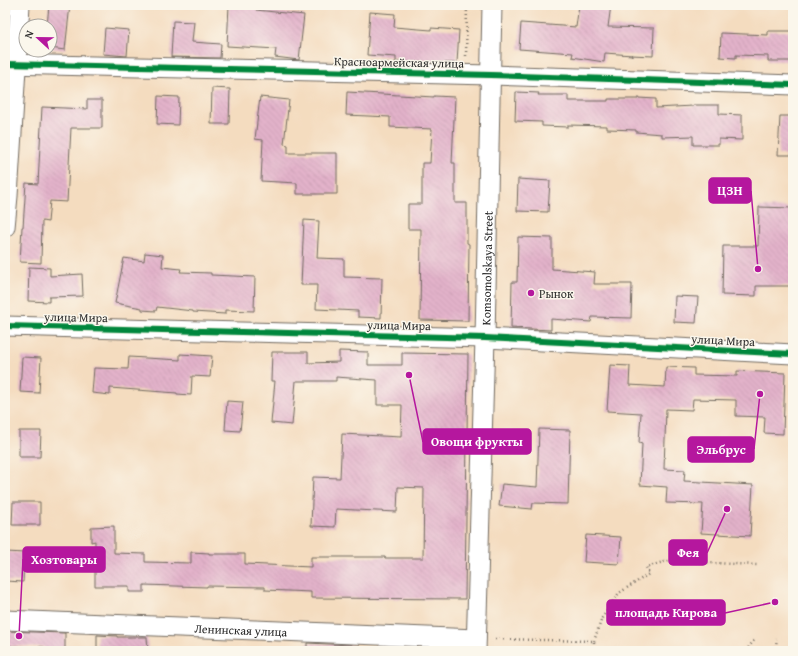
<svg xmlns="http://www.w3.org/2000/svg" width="798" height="656" font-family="'Gentium Book Plus',serif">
  <defs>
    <pattern id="building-back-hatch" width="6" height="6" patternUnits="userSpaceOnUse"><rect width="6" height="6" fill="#e3b2ca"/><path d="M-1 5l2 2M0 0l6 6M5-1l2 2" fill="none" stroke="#c399ae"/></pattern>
  </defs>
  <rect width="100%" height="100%" fill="#fbf7ec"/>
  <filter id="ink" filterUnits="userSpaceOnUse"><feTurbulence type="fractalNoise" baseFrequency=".025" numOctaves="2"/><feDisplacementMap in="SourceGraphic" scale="8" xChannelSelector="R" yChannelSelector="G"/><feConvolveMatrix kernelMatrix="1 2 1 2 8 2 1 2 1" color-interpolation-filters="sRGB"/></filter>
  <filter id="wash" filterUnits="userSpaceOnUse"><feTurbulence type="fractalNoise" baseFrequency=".012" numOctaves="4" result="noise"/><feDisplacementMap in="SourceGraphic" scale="16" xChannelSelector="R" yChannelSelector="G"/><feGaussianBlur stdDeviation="0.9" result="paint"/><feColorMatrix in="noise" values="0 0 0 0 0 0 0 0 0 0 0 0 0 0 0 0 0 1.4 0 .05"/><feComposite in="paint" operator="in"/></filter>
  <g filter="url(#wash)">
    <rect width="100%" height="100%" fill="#f4dcbf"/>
    <g id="blocks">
      <path fill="url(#building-back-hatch)" d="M49,5H70L65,50L50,48V26H47Z
        M229,5H257L256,10L304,15L299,60L275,57L276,49L227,46Z
        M579,5H611L608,27L654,28L653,56L631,55H632L605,53L604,62L572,57L573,53L519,49L521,23L576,27Z
        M370,12L395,14L394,27L431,30V28L459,30L457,63L396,62V57L367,55Z
        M173,21L194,22L192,42L221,44L220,58L171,57Z
        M105,28L129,30L127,56L103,54Z
        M768,31H793V61H768V56L736,55V58L720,57L721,33L768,35Z
        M212,88L230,89L229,124H211Z
        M347,92L434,97V96L455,97L452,163H455V203H467V243L469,244L468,321L420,320L421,229H408V204H422V163H430L432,129L390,127V117L346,115Z
        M516,92L539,93L538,95H568V101H608V99H638V98L656,99V108L693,106V105H719V114L742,115V140L719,139V145H693V136L662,137V134L636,132V130L607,129V126L568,125V127L542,126V122L515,121Z
        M158,96L179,97L178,125L157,124Z
        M260,97L289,100L284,144L288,145V153H337V194H297V183L261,181L263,140L255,139Z
        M87,100H102V128H71L67,202L50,201L48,222L42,221L41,263L20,262L22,227H23L26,183L38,184L42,107L87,109Z
        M780,116H793V155H778Z
        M518,179L550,181L548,212L517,211Z
        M759,207L793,208V286H756V296L722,295L723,246H758Z
        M304,220L319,221L317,258L344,259V277L382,278L381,318L358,317V311L316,309L317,285H301Z
        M518,237L552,238V269L595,272L594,284H632L631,318L592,317L591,322L551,319V330L511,328L512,282H517Z
        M145,253L163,255L162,267L181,269L180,272L211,273V275L255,277L254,311L225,310V314L193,312V311L157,307L156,311L142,310V308L115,303L124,258L144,261Z
        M29,267L50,268V276L82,274L83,296L49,297V302L28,301Z
        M675,296L698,297L696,323L674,322Z
        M339,351L368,352V365H402V353L468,354L465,599L311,598V592L265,590V587L207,586V587L144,585V592H129V586H95V541L91,542V527L114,526V553L145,554V562L191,563V552L209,553V554H245V564L311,567V557H385V558H423L424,488L398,487L397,512L336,509L335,527L311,526L313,477L340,478L342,434L401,437L402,405H377V380L336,377V381H296L292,425L271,423L275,381H271L272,352H308V363L339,362Z
        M180,354L212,356L210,377L192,376L191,395L177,394V393L110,388V395L92,393L94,368L128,369L129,357L180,360Z
        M22,357L41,358L39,393L20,392Z
        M610,365L630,366L629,385L665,387L666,367L694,368V375L737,376V371L785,373L783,434L764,433L765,417L736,416V400L693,399L692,410L666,409L664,469L685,470L684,481L753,485L750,536L701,533L703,504L666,503L667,487L640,485L642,444L639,443L641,413L607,411Z
        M227,401L243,402L240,431L225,430Z
        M539,429L570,430L568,504L533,503L532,509L499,506L502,484L537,487Z
        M19,431H41L40,457H19Z
        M13,502H40V525H12Z
        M586,535L621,537L619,564L584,562Z
        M7,552L24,553L23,582L5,581Z
        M5,631L65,633V651H44V647L5,646Z
        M97,635L117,636V637H147L148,651H97Z
        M307,643L352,645L351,651H307Z"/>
    </g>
  </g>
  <g filter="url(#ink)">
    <use href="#blocks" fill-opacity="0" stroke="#71695f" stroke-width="1"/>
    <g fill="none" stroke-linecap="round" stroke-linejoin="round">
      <defs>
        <g id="street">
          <path d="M5,64L491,75L793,85"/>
          <path d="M5,227L8,196L20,5"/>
          <path d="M5,326L485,338L793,354"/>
          <path id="s1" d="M5,620L476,639"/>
          <path id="s2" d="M476,651L485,338L492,5"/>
        </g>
      </defs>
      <use href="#street" stroke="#71695f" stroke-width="21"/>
      <path stroke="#71695f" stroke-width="2.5" stroke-dasharray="1 3" stroke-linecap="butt" d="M466,56L467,5
        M495,639L594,641V651
        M594,641L602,618L619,593L649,574L646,567L667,561L758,565
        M746,651L755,639
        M775,651L777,639"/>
      <use href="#street" stroke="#fff" stroke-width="19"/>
      <defs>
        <path id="cycleway" d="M5,64L491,75L793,85
          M5,326L485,338L793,354"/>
      </defs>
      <use href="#cycleway" stroke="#fbf7ec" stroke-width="8"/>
      <use href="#cycleway" stroke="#00873e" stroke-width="6"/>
    </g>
  </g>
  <circle fill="#b5179e" stroke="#fbf7ec" stroke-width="1.5" cx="531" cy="293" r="4"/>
  <g text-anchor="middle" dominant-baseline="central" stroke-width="3" stroke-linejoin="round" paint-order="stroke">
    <g font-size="12" fill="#2b2b2b" stroke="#fbf7ec">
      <text transform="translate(399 62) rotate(1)">Красноармейская улица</text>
      <text stroke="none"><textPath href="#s2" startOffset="383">Komsomolskaya Street</textPath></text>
      <text transform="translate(76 317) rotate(1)">улица Мира</text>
      <text transform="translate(399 325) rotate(1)">улица Мира</text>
      <text transform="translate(723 340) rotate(3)">улица Мира</text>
      <text stroke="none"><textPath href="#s1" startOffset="236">Ленинская улица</textPath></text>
    </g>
    <g font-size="12" fill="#2b2b2b" stroke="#fbf7ec" text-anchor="start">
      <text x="539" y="293">Рынок</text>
    </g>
  </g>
  <path fill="none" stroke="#b5179e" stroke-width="1.5" d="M758 269L751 191M409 375L423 442M760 394L754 449M727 509L707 553M19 636L23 559M775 602L725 613"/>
  <g fill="#b5179e" stroke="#fbf7ec" stroke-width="1.5">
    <circle cx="758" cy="269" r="4"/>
    <circle cx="409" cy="375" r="4"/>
    <circle cx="760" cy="394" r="4"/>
    <circle cx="727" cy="509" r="4"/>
    <circle cx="19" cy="636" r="4"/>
    <circle cx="775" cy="602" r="4"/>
  </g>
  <g fill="#b5179e" stroke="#b5179e" stroke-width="1.5">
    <rect x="709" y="178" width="42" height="25" rx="4"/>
    <rect x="423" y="429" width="108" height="25" rx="4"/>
    <rect x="688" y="437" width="66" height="25" rx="4"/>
    <rect x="669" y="540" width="38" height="25" rx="4"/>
    <rect x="23" y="547" width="82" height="25" rx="4"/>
    <rect x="607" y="600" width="118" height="25" rx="4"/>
  </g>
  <g font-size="13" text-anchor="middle" font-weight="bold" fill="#fff">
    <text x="730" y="195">ЦЗН</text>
    <text x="477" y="446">Овощи фрукты</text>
    <text x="721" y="454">Эльбрус</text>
    <text x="688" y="557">Фея</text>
    <text x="64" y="564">Хозтовары</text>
    <text x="666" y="617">площадь Кирова</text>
  </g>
  <rect width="798" height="656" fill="none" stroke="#fbf7ec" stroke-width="20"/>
  <g transform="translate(38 38) rotate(292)"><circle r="19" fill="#fbf7ec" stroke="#a8a59f"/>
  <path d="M0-3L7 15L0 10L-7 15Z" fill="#b5179e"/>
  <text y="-6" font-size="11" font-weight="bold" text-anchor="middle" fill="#2b2b2b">N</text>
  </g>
</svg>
